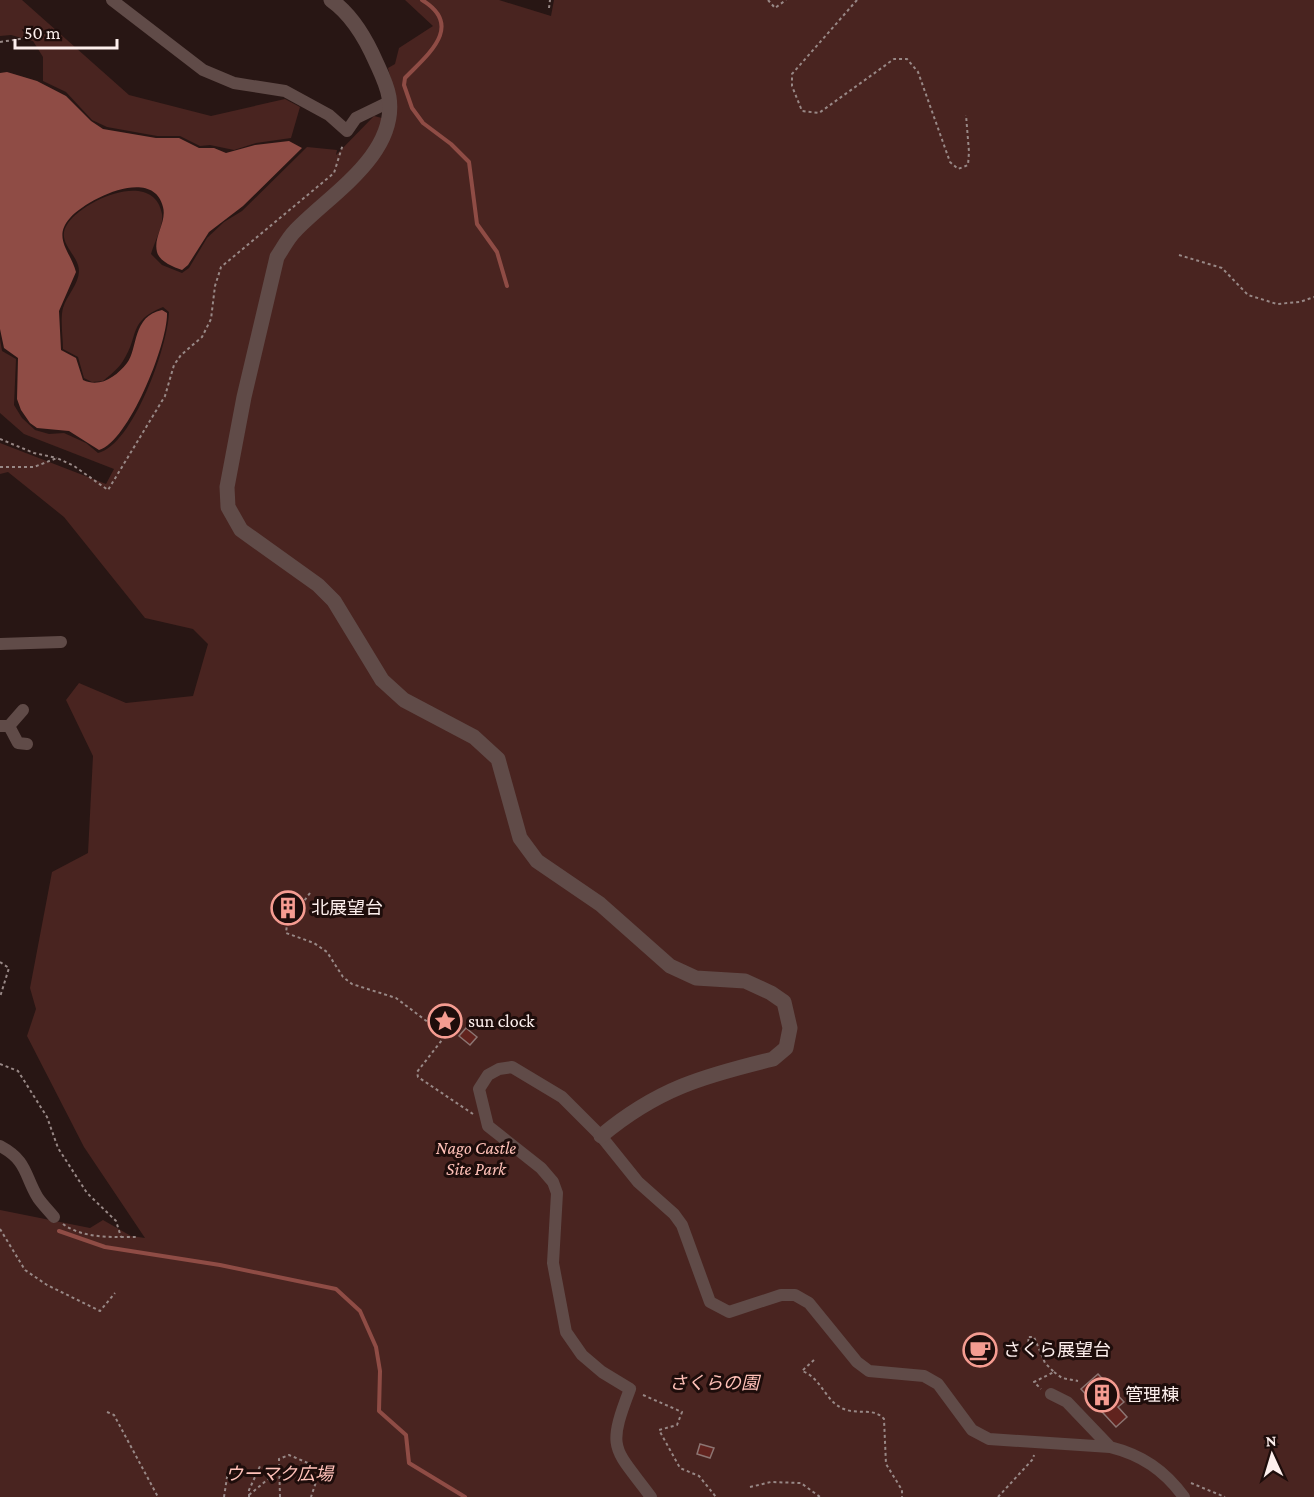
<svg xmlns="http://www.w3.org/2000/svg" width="1314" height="1497" font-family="'Crimson Pro','Noto Sans JP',serif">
  <rect width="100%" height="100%" fill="#281614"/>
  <path fill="#492420" d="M0,0H22L129,95L211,116L285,99L300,107L291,138L256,143L234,150L210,145L200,146L180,136H157L107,127L92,120L66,92L43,81V57L33,41L11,35L0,36Z
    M405,0H499L551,16L554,0H1314V1497H0V1210L90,1228L103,1220L131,1236L145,1238L84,1147L27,1036L36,1009L30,988L52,872L88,853L93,756L66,700L79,683L126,703L193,696L208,644L193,629L145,618L64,517L8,472L0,474V443L106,484L114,469L24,434L0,413V339L2,351L16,359L14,405L22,418L35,430L49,434L64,433L86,443L98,453C133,445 168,346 169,312L163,307C127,322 140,335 123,361C118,369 110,375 103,381L92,382L84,378L78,357L63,349C63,337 60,320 63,308C67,294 83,280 78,265C73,250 56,240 68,223C85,199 154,169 162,214C164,225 154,243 151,254L162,265L182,273L189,268L207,238L224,222L242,211L307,147L337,150L336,155L374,116L394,121L396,99L388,68L395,64L399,48L433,26Z"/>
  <path fill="#8f4c45" d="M7,72L37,81L66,96L91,121L103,129L156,138H179L199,148H214L226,153L255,145L289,141L302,148L243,206L209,232L188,265L182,270C173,267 159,261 157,252C153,237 167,222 163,207C153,166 87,199 70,218C52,238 71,252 76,272L59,311L61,350L76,358L83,380C100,388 116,377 127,363C138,349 132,316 162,310L167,313C168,343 129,441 99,450L69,431L37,428L30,423L21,410L17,399L18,358L4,348L0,329V73Z"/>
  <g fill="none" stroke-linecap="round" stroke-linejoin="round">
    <path stroke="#8f4c45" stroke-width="4" d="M422,0C465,26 427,55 405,78L404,85L412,108L423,123L451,144L469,162L477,224L497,252L507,286
      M59,1231L105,1247L220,1265L336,1289L360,1311L376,1347L380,1371L379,1411L406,1435L409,1463L465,1497"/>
  </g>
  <path fill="#61231e" stroke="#8c7572" stroke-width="1.5" d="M466,1028L477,1037L470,1045L459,1036Z
    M984,1335L991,1361L976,1365L968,1339Z
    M1098,1374L1124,1402L1118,1407L1127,1417L1116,1427L1081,1389Z
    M700,1444L714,1448L710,1458L697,1454Z"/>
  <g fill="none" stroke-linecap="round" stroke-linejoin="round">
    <path stroke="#988886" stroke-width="2" stroke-dasharray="3 3" stroke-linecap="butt" d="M768,0L775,8L786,0
      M857,0L792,74V86L802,111L819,113L894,59H907L918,72L950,162L958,169L968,165L969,152L966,115
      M549,8L550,0
      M0,42L33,37
      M1179,255L1222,268L1248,295L1277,304L1300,302L1314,297
      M0,439L34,453L57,458
      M0,467H34L57,458L74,466L108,490L165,396L174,365L181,355L202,337L211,319L215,286L221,267L334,173L343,144
      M310,893L287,924L286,933L314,943L327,952L343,977L352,984L396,998L441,1032L442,1040L417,1072L418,1077L473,1114
      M0,962L9,968L0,997
      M0,1064L18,1071L47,1117L58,1148L87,1193L116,1221L121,1237
      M63,1224C83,1239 115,1237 138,1237
      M0,1229L25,1270L47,1285L100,1311L115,1293
      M1030,1354L1028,1337H1034L1045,1363L1054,1372L1034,1382L1041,1389
      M814,1360L802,1371C822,1378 825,1402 844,1409C857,1415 874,1407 884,1419L886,1464L902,1490V1497
      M1054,1372L1062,1378L1078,1381
      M643,1395L682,1412L677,1425L659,1430L680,1468L699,1476L716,1497
      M107,1412L114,1415L158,1497
      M1191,1483L1225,1497
      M750,1487L771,1482L801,1483L820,1497
      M249,1495L279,1470
      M224,1497L228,1471
      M249,1497V1490L261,1464
      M280,1497L279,1459L289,1455L315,1466L319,1473L311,1497
      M998,1497L1033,1459L1034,1455"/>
    <path stroke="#604b48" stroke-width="12" d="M112,0L203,70L234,83L285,91L329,115L347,131L356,118L389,102
      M0,644L61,642
      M0,726H9L18,743L27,744
      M9,726L23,710
      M0,1146C28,1161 24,1175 38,1198C43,1205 49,1211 54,1217
      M1051,1394L1067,1402L1110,1447
      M651,1497C614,1447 606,1451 630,1389L602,1372L582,1355L566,1332L553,1263L557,1193L553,1182L541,1168L488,1126L479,1089L488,1075L499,1069L512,1067L562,1097L601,1136L638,1182L674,1214L682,1225L710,1302L729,1312L781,1295H795L809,1303L857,1362L869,1371L924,1376L938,1384L972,1430L989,1439L1110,1447C1142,1455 1164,1470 1184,1497"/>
    <path stroke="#604b48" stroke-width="15" d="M331,0C351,14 366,39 376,62C381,73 387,85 389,97C398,155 329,195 295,231C288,238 283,248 277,257L244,397L227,487L228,507L241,530L318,585L334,601L382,680L404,700L474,737L498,759L520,838L537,861L600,904L670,966L696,978L745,981L771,993L784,1002L790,1028L786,1048L773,1059C703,1076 657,1089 601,1136"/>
  </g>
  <defs>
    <symbol id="building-ring" viewBox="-11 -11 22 22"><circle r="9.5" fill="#1e0d0b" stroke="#f59c91" stroke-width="1.5"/><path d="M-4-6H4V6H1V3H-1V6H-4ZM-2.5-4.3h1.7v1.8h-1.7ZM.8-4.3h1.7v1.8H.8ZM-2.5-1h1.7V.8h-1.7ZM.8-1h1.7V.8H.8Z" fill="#f59c91"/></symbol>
    <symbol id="sight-ring" viewBox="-11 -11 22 22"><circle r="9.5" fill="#1e0d0b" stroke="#f59c91" stroke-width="1.5"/><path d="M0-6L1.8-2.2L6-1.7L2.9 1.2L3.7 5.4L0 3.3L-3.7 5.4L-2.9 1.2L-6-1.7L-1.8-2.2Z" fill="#f59c91"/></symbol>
    <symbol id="cafe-ring" viewBox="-11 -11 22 22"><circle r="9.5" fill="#1e0d0b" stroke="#f59c91" stroke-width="1.5"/><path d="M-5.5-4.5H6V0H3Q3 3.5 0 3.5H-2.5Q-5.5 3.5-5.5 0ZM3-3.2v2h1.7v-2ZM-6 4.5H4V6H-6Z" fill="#f59c91"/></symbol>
  </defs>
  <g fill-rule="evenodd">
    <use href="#building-ring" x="269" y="889" width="38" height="38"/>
    <use href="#sight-ring" x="426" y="1002" width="38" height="38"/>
    <use href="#cafe-ring" x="961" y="1331" width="38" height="38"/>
    <use href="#building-ring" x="1083" y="1376" width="38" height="38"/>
  </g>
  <g text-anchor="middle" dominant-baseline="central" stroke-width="6" stroke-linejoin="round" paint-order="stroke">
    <g font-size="18" fill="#fdefed" stroke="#1e0d0b" text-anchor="start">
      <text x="311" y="908">北展望台</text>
      <text x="468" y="1021">sun clock</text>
      <text x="1003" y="1350">さくら展望台</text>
      <text x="1125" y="1395">管理棟</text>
    </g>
    <g font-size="18" font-style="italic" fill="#ffc1b8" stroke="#1e0d0b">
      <text x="476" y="1148">Nago Castle<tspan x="476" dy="21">Site Park</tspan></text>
      <text x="714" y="1383">さくらの園</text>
      <text x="279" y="1474">ウーマク広場</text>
    </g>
  </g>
  <g transform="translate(1272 1455) rotate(356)" stroke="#1e0d0b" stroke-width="4.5" paint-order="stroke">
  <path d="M0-4.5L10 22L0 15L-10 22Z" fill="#fdefed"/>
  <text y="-9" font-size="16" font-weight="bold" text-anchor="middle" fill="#fdefed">N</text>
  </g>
  <path d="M15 39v9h102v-9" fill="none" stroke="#fdefed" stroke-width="3"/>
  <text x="24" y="39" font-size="18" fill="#fdefed" stroke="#1e0d0b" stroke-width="4.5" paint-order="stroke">50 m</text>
</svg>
